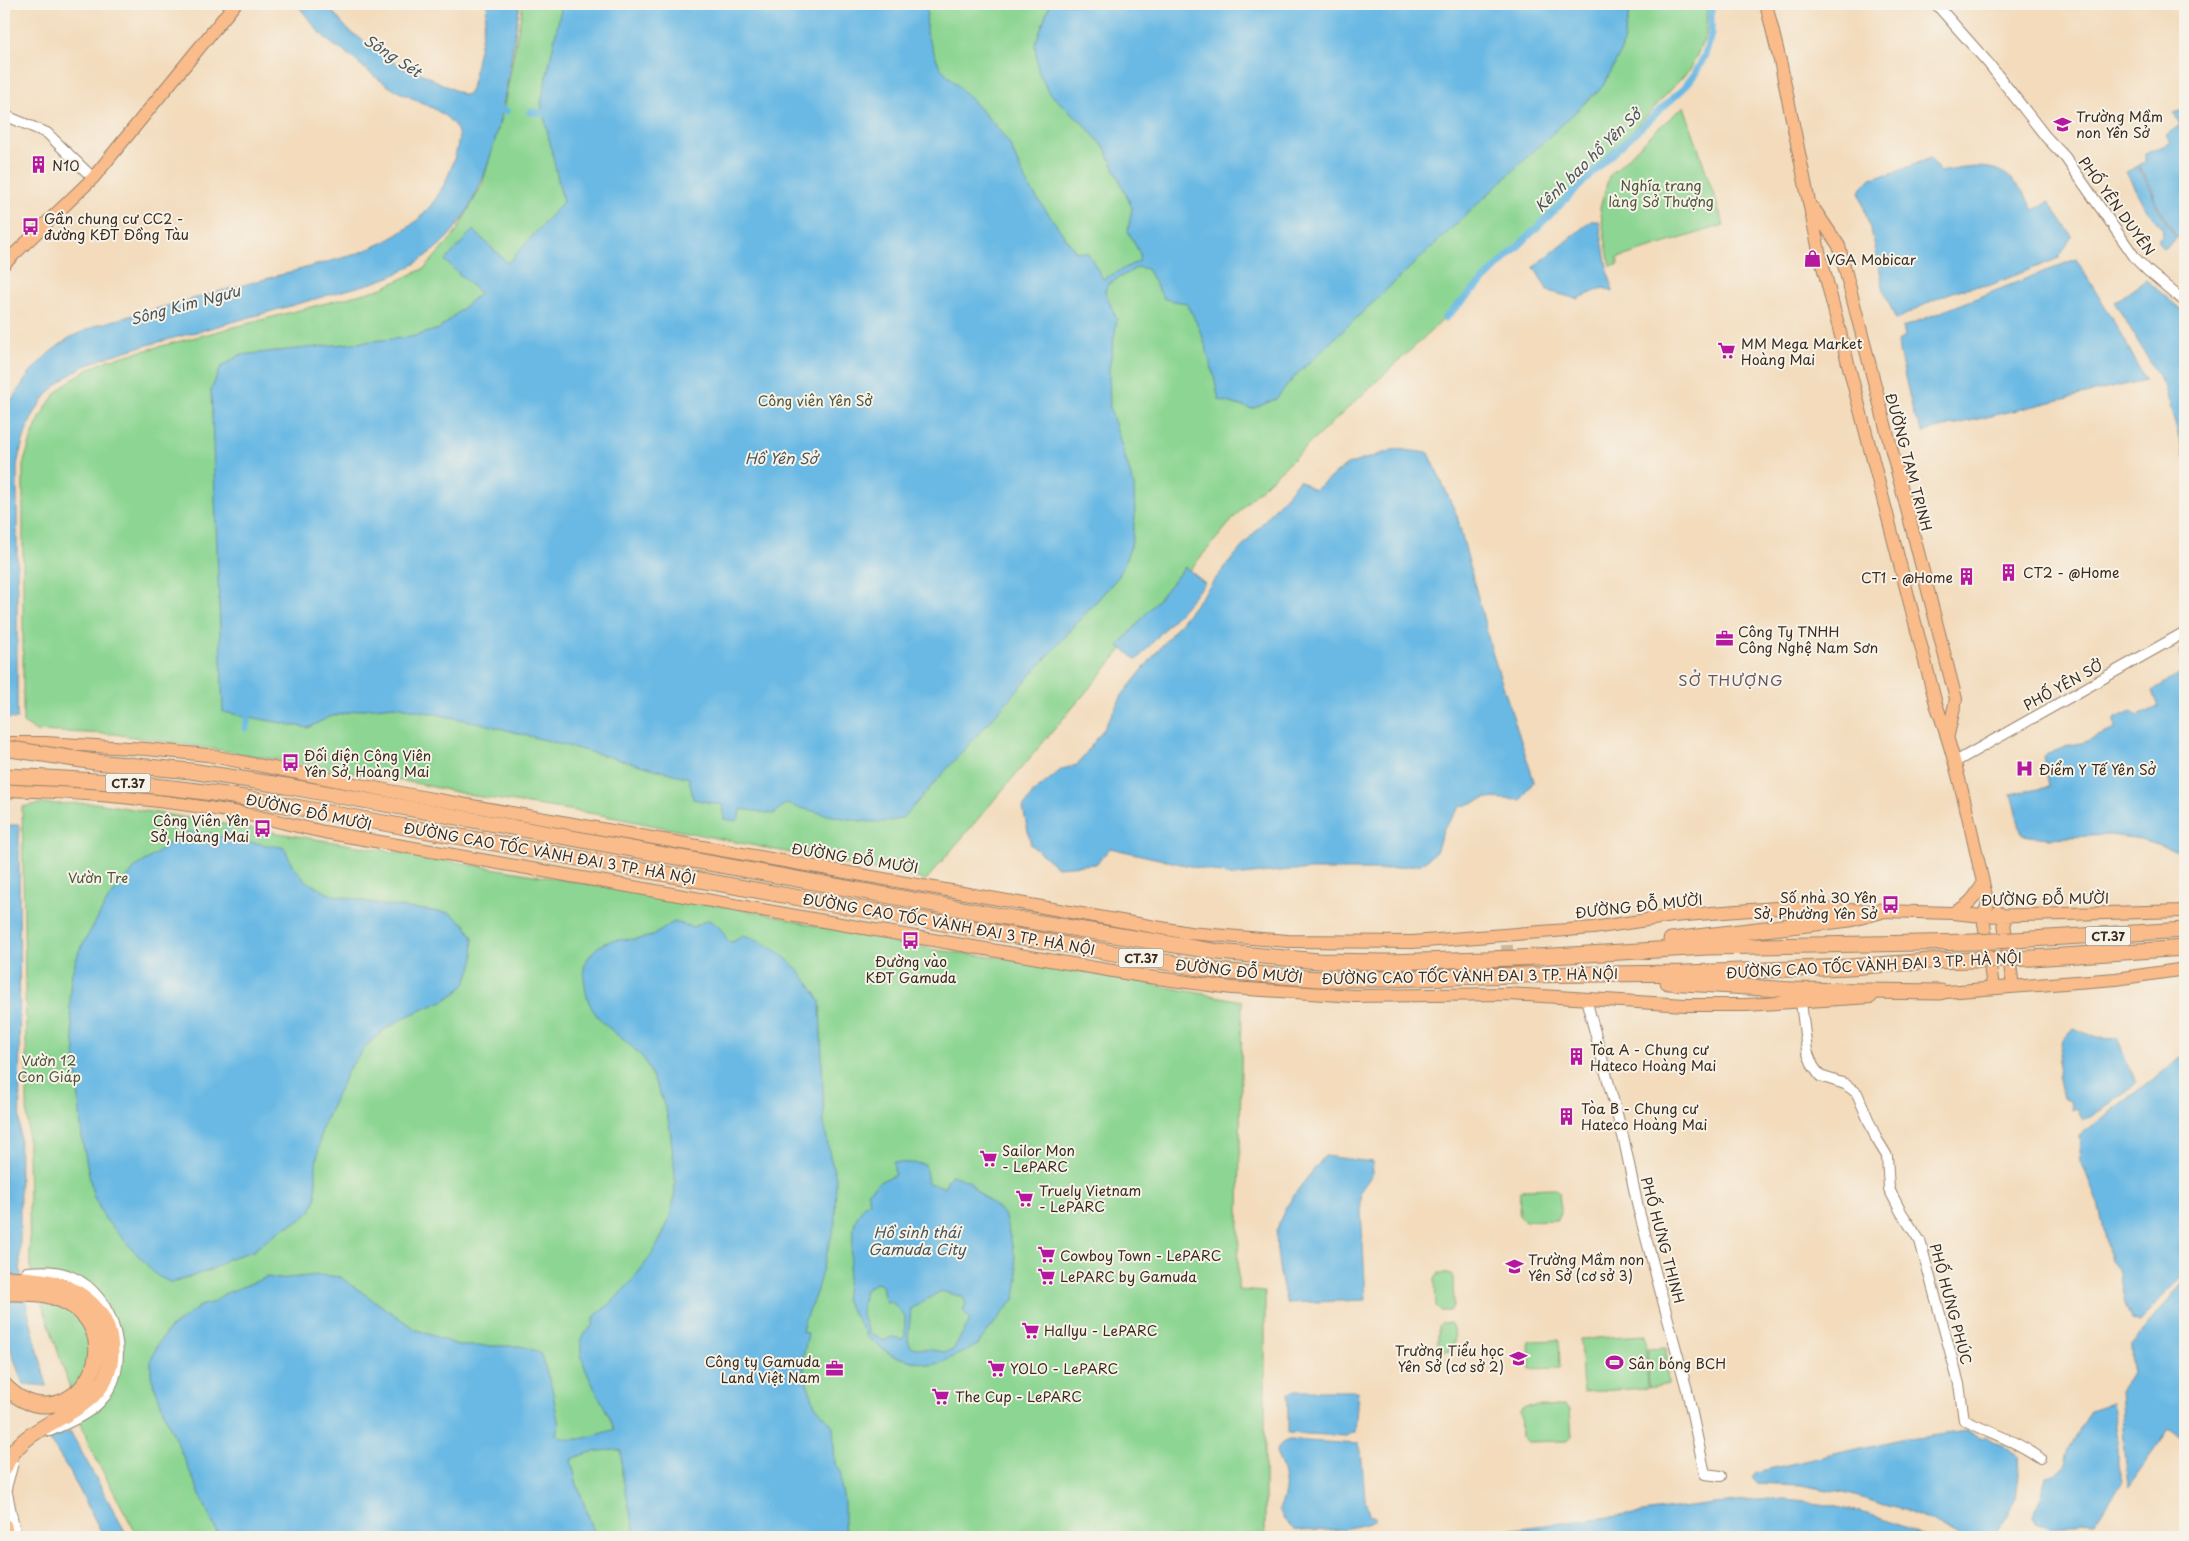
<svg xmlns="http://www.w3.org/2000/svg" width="2189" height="1541" font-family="'Playpen Sans',sans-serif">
  <rect width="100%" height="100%" fill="#f7f3e8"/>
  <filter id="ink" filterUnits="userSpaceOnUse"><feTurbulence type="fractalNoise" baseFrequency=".02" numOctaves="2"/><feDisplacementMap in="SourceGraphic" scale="10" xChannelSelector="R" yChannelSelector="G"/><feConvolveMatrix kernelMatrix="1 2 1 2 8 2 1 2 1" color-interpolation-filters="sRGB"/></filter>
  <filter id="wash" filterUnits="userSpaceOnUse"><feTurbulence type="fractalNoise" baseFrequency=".0096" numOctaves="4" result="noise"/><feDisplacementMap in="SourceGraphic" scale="20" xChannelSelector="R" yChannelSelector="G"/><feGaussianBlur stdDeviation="1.12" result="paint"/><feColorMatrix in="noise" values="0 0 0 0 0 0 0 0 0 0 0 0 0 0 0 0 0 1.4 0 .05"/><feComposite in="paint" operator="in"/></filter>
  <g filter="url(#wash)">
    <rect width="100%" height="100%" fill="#f3dbbc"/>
    <path fill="#8cd592" stroke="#648058" d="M523,4H1707L1706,35L1691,68L1601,165L1445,318L1251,498L926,880L596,814L474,796L420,784L232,752L114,734L36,731L23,723V465C40,409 51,384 108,360L380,289L425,268L455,234L482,185L503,111Z
      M1684,106L1724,225L1618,258V265L1610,266L1600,208L1609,176L1655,131Z
      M96,803L759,912L816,926L866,933L936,950L1020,960L1242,1001L1238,1290L1265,1292V1537H138L89,1446L30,1267L22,807L38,804Z
      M1554,1188L1559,1192L1561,1213L1557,1220L1524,1221L1519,1215L1520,1192L1525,1189Z
      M1439,1273H1449L1453,1277L1454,1306L1450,1311H1440L1436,1307L1435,1279Z
      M1442,1323H1450C1456,1330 1456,1344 1451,1351L1442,1352L1438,1348V1327Z
      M1645,1335L1648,1388L1583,1392L1580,1339Z
      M1559,1340L1560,1368L1530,1369L1529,1341Z
      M1666,1348L1669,1384L1649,1388L1647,1349Z
      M1565,1405L1570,1409L1572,1437L1568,1441L1528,1442L1521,1437L1520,1411L1525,1407Z"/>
    <path fill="#6ab9e4" stroke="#527281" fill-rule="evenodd" d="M297,4H326L348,30L404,69L417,71L464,95L468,94L471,89L488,4H520C508,71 500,167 459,223C446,242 425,259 404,270C382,282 356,287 332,294C274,311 217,326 159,342C117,353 69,364 42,401C28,420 22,442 17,465V719L4,718V403L13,398L31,371L49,353L69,338L97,325L353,255C406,236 439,212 455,156C458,144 462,134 453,124C439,106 406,98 387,85C371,75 357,61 342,50C323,41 310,20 297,4Z
      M562,4H927L926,33L940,67L995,125L1009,143L1027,184L1075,251L1088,253L1103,279L1139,261L1140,254L1128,231L1132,208L1106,150L1083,123L1048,92L1038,70L1035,44L1050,4H1631L1621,52L1603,86L1298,373L1276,399L1252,409L1219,400C1212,366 1204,332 1186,303L1164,299L1147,269L1138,267L1108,284L1105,291L1117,320L1109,370L1110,408L1134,486L1135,517L1131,546L1119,576L913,807C909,811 904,818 899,819C868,829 816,811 785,804L774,814L742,809L737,821L724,819L723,805L693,799L689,778L480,723L395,706L363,709L329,717L308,728L223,712L211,390L221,367L240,355L411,337L439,329L480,293L445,261L473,230L508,263L563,202L541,103Z
      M2185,103V234L2177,238L2155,200L2153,191L2139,165L2145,162V154L2170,143L2166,135L2180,125L2174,113L2184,110L2183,104Z
      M1930,158L1940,172C1989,163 2008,162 2034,210L2049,202L2072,236L2059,258L1988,286C1960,283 1920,307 1896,320L1884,291L1874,242L1859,191L1871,178L1896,172Z
      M2138,166L2152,192L2154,201L2176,239L2163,249L2157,240L2162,236L2163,230L2144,206L2126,172Z
      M1591,221H1599L1606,262L1613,291L1603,288L1577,299L1548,291L1534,267Z
      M2076,259L2123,337L2145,380L1923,432L1914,416L1899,351L1898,341L1905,336L1903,327Z
      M2146,280L2185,313V460L2165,388L2115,302Z
      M1396,449L1429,453L1457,516L1492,652L1534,781L1521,800L1487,798L1460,807L1444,828L1436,852L1421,864L1380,870H1289L1234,876L1110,848L1096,864L1057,867L1031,845L1023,808L1034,792L1062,769L1077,765L1103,730L1123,694L1226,566L1299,480L1314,490L1347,465Z
      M1185,567L1205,583L1137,660L1119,646Z
      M2185,646V853L2134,838L2109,835L2048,838L2022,835L2011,794L2049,787L2043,756L2070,745L2082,743L2115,729L2114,719L2131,711L2138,716L2158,707L2152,691L2185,670L2179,651Z
      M4,825H19L20,1269L27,1308L47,1386L23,1384L9,1345L4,1320Z
      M190,832L211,833L223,838L281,847L285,849L292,865L305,880L329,894L383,905L450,913L465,924L473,938L474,959L466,983L457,992L445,1000L403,1018L384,1030L367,1045L348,1070L322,1128L316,1165V1199L311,1211L302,1219L279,1231L253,1251L227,1259L213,1269L172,1283L157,1276L105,1219L93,1195L82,1139L75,1050L70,1007V988L72,973L79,951L108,900L136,867L157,853L174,838L184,833Z
      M708,920C721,925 722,932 729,942L735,941L742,936C777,943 803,971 820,1001L824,1122L830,1156L836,1177L835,1223L816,1293L805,1319L802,1332L808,1333L803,1358L805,1377L815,1405L833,1426L835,1464L841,1472V1487L844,1500V1525L847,1537H636L622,1475L621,1450C604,1450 586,1451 571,1460L577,1484L596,1537H219L166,1418L151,1376V1359L159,1342L169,1329L183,1319L200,1306L214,1302L224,1294L267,1277L278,1279L319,1275L340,1277L415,1329L439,1338L461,1346H520L537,1351L541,1355L552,1388L559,1426L556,1434C572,1447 597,1433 614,1430C609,1404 558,1347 593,1326V1318C599,1312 607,1307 613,1301C641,1272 668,1239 674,1198C677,1178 673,1158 671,1138C669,1113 660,1092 649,1070C647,1066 646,1060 642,1057C620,1032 589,1023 585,986C584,977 582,969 587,960C605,930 626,945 651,936C659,933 666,926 674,922L693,927Z
      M2074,1028L2096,1038L2118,1039L2126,1061L2137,1083L2101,1110L2083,1120L2077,1108L2072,1110L2070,1101L2063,1098L2058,1076L2059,1060L2063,1040Z
      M2185,1055V1272L2139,1323L2131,1320L2125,1304L2118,1269L2111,1261L2098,1203L2081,1161L2079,1136Z
      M1325,1156L1372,1162L1373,1173L1360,1192L1366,1300L1287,1303C1282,1289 1274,1244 1277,1230C1283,1204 1309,1176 1325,1156Z
      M893,1162L925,1164L928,1183L944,1187L951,1175L969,1181L976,1190L1004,1214L1015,1256L1018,1277L1015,1298L976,1346L941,1363L929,1365L893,1356L868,1338L845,1300L855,1221L864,1205L870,1202L867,1192L881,1181L895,1175ZM875,1283L882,1285L884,1297L887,1302L893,1303L905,1317V1336L902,1339L892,1337L884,1341L869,1333L861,1314L865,1290ZM941,1291L963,1297L966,1304L963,1310L970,1320L953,1350L945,1352L911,1347L908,1341L911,1309Z
      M2185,1279V1441L2169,1429L2128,1487L2120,1393L2132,1372L2131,1346Z
      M1296,1391H1358L1355,1432L1346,1436L1288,1433V1393Z
      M2111,1403L2118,1437V1466L2122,1481L2094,1523L2082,1522L2051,1528L2035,1523L2033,1516L2041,1499L2046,1476L2055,1474L2065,1464L2068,1451L2090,1410Z
      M70,1431L128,1537H104L70,1472L49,1439Z
      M1966,1431L1982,1438L1985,1435L2018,1456L2019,1475L2016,1499L1993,1537H1960L1937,1524L1903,1510L1848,1494L1801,1485L1756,1483L1752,1477L1756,1472L1905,1438L1909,1439Z
      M1288,1440L1359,1444L1361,1451L1365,1498L1369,1515L1375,1517L1374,1521C1354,1530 1316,1532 1294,1530L1284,1520L1279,1509C1290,1487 1285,1474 1276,1452L1281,1444Z
      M1769,1499C1823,1502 1877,1512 1925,1537H1450L1714,1504Z"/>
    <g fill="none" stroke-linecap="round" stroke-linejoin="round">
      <path stroke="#6ab9e4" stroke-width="7" d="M493,110L506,111
        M530,112L544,113
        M1445,318L1610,156L1684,88L1695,74L1705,55L1711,34V4
        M246,728L248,716
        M225,838L226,833"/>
    </g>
  </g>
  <g filter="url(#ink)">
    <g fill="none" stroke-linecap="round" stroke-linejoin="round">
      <path stroke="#ceb89c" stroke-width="12" stroke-dasharray="12 6" stroke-linecap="butt" d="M1507,945L1508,981"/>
      <defs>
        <path id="minor" d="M1936,4L1989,64L2046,137L2065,157L2136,259L2148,271L2185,302
          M4,115L47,133L93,178
          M1955,762L2185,632
          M1586,999L1624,1140L1638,1208L1687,1390L1705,1474L1721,1476
          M1801,1002L1807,1051L1813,1066L1820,1076L1845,1084L1857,1093L1876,1138L1887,1156L1889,1189L1901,1212L1920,1241L1959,1384L1964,1420C1990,1433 2017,1441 2040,1458
          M27,1272C42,1271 58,1270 72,1277C116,1295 135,1368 99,1403C86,1416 67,1423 50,1431
          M13,1463L6,1488L16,1537"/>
        <path id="major" d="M1766,4L1781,65L1819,251L1936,704C1960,769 1972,837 1988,904L1983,916L1993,987
          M1814,209L1839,246L1956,699L1948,735
          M4,264L93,178L235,4
          M4,743H45L146,749L207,755L416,796L1189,933L1288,941L1412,942L1593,928L1673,916L1776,908L1952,913L1983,916L2185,911
          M4,790C82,792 161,799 239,813C267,818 296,826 324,832L846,925L1142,976L1232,988L1354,996L1509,994L1685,1005H1746L1871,997
          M1998,912L2003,916L2013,986
          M1952,913C1968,907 1976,897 1983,882
          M1933,993L2116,979L2185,969"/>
        <path id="highway" d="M95,762L191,771L286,786L1017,919L1218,952L1319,961L1386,962L1517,958L1708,947L1975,942
          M4,794L10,790
          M251,799L833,904L1216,971L1319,979H1387L1518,975L1685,973L1850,967L1930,961L1976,960
          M2031,939L2185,930
          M1671,940L1850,919L1880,911
          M2032,958L2185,948
          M1668,982L1793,990L1941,992
          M4,1278C40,1279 77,1282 100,1314C108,1326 111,1340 111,1354C108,1421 24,1413 4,1469
          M4,1293C18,1293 32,1292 46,1295C150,1321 72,1455 4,1385
          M4,1526L6,1537"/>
      </defs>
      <use href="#minor" stroke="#97826d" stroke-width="12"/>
      <use href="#major" stroke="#97826d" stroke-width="14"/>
      <use href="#highway" stroke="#97826d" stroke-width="17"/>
      <use href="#minor" stroke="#fff" stroke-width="10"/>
      <use href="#major" stroke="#f9bc8a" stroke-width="12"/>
      <use href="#highway" stroke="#f9bc8a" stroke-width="15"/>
      <defs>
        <path id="highway-bridge" d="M4,748L95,762
          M4,776C87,779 169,785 251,799
          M1975,942L2031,939
          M1976,960L2032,958"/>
      </defs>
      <use href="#highway-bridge" stroke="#97826d" stroke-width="17" stroke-linecap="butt"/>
      <use href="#highway-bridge" stroke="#f9bc8a" stroke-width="15"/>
    </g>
  </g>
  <defs>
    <symbol id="school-bare" viewBox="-9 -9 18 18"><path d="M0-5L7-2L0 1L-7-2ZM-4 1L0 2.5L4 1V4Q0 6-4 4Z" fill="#b5179e" stroke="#f7f3e8" stroke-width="2.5" paint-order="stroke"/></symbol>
    <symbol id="building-bare" viewBox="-9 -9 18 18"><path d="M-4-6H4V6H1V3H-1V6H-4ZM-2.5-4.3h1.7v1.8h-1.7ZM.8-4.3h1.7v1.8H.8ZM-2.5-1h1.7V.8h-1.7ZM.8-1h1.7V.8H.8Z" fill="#b5179e" stroke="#f7f3e8" stroke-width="2.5" paint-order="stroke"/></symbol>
    <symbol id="bus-bare" viewBox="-9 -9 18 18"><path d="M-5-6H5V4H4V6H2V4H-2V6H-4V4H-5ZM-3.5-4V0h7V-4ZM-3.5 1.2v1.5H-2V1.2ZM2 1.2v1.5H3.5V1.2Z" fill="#b5179e" stroke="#f7f3e8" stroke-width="2.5" paint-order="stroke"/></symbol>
    <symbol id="shop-bare" viewBox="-9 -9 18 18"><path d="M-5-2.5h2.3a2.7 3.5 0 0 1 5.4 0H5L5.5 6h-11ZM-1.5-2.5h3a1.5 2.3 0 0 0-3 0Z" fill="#b5179e" stroke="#f7f3e8" stroke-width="2.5" paint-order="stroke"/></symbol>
    <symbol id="supermarket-bare" viewBox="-9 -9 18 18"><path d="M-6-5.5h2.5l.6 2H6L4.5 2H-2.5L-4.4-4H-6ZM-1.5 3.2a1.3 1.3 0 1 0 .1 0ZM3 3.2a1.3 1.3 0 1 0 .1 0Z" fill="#b5179e" stroke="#f7f3e8" stroke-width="2.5" paint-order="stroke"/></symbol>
    <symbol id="office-bare" viewBox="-9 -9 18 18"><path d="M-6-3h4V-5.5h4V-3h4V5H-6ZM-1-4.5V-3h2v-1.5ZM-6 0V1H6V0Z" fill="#b5179e" stroke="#f7f3e8" stroke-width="2.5" paint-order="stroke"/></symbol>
    <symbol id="hospital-bare" viewBox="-9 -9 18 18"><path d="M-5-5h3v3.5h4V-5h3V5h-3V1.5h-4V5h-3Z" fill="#b5179e" stroke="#f7f3e8" stroke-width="2.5" paint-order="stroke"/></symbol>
    <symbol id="stadium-bare" viewBox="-9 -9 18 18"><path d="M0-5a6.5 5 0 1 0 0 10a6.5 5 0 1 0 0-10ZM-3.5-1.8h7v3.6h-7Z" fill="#b5179e" stroke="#f7f3e8" stroke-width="2.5" paint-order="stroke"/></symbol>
  </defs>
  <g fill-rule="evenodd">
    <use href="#school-bare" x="2050" y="112" width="25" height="25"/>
    <use href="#building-bare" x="26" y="152" width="25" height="25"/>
    <use href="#bus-bare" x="18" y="214" width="25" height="25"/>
    <use href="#shop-bare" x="1800" y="246" width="25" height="25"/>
    <use href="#supermarket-bare" x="1714" y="338" width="25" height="25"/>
    <use href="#building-bare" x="1996" y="560" width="25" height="25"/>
    <use href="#building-bare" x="1954" y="564" width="25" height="25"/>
    <use href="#office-bare" x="1712" y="626" width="25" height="25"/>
    <use href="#bus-bare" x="278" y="750" width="25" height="25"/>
    <use href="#hospital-bare" x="2012" y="756" width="25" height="25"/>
    <use href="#bus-bare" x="250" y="816" width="25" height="25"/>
    <use href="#bus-bare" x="1878" y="892" width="25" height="25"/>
    <use href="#bus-bare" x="898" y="928" width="25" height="25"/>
    <use href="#building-bare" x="1564" y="1044" width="25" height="25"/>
    <use href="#building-bare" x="1554" y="1104" width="25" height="25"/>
    <use href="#supermarket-bare" x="976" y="1146" width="25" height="25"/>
    <use href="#supermarket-bare" x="1012" y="1186" width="25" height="25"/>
    <use href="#supermarket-bare" x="1034" y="1242" width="25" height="25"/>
    <use href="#school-bare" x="1502" y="1254" width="25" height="25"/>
    <use href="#supermarket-bare" x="1034" y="1264" width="25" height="25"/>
    <use href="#supermarket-bare" x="1018" y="1318" width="25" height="25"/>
    <use href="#school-bare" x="1506" y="1346" width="25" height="25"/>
    <use href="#stadium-bare" x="1602" y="1350" width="25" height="25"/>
    <use href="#supermarket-bare" x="984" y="1356" width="25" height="25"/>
    <use href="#office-bare" x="822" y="1356" width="25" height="25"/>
    <use href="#supermarket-bare" x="928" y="1384" width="25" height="25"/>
  </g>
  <g text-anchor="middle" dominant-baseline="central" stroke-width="4" stroke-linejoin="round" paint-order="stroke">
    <g fill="#f7f3e8" stroke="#73665b" stroke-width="1">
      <rect x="105.5" y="773.5" width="45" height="19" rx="4"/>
      <rect x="2085.5" y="926.5" width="45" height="19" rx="4"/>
      <rect x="1118.5" y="948.5" width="45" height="19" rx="4"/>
    </g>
    <g font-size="12" font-weight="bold" fill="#3b2a1e">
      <text x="128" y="783">CT.37</text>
      <text x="2108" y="936">CT.37</text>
      <text x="1141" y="958">CT.37</text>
    </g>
    <g font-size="14" fill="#3b2a1e" stroke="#f7f3e8" text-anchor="start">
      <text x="2076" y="116">Trường Mầm<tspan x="2076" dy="16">non Yên Sở</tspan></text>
      <text x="52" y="165">N10</text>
      <text x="44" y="218">Gần chung cư CC2 -<tspan x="44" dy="16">đường KĐT Đồng Tàu</tspan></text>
      <text x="1826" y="259">VGA Mobicar</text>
      <text x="1741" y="343">MM Mega Market<tspan x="1741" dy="16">Hoàng Mai</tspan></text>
      <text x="2023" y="572">CT2 - @Home</text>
      <text x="1953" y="577" text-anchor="end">CT1 - @Home</text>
      <text x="1738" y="631">Công Ty TNHH<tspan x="1738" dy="16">Công Nghệ Nam Sơn</tspan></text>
      <text x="304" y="755">Đối diện Công Viên<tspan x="304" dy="16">Yên Sở, Hoàng Mai</tspan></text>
      <text x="2039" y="769">Điểm Y Tế Yên Sở</text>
      <text x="249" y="820" text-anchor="end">Công Viên Yên<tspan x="249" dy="16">Sở, Hoàng Mai</tspan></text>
      <text x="1877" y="897" text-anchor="end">Số nhà 30 Yên<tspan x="1877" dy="16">Sở, Phường Yên Sở</tspan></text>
      <text x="911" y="961" text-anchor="middle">Đường vào<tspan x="911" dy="16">KĐT Gamuda</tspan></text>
      <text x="1590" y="1049">Tòa A - Chung cư<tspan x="1590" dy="16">Hateco Hoàng Mai</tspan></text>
      <text x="1581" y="1108">Tòa B - Chung cư<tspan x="1581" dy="16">Hateco Hoàng Mai</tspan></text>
      <text x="1002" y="1150">Sailor Mon<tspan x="1002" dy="16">- LePARC</tspan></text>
      <text x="1039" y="1190">Truely Vietnam<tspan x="1039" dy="16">- LePARC</tspan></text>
      <text x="1060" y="1255">Cowboy Town - LePARC</text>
      <text x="1528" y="1259">Trường Mầm non<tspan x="1528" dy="16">Yên Sở (cơ sở 3)</tspan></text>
      <text x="1060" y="1276">LePARC by Gamuda</text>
      <text x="1044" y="1330">Hallyu - LePARC</text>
      <text x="1504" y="1350" text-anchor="end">Trường Tiểu học<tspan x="1504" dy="16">Yên Sở (cơ sở 2)</tspan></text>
      <text x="820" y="1361" text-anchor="end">Công ty Gamuda<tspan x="820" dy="16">Land Việt Nam</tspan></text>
      <text x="1628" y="1363">Sân bóng BCH</text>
      <text x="1010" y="1368">YOLO - LePARC</text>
      <text x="955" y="1396">The Cup - LePARC</text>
    </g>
    <g font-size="14" fill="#4f553b" stroke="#f7f3e8">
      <text x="1661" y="185">Nghĩa trang<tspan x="1661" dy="16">làng Sở Thượng</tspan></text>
      <text x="815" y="400">Công viên Yên Sở</text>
      <text x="98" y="877">Vườn Tre</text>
      <text x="49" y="1060">Vườn 12<tspan x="49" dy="16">Con Giáp</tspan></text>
    </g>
    <g font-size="14" fill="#3b2a1e" stroke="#f7f3e8">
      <text transform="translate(2117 206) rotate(54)">PHỐ YÊN DUYÊN</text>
      <text transform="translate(1909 462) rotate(75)">ĐƯỜNG TAM TRINH</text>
      <text transform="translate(2063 685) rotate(-29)">PHỐ YÊN SỞ</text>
      <text transform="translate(309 812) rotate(12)">ĐƯỜNG ĐỖ MƯỜI</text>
      <text transform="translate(550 853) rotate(10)">ĐƯỜNG CAO TỐC VÀNH ĐAI 3 TP. HÀ NỘI</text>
      <text transform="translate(855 858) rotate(9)">ĐƯỜNG ĐỖ MƯỜI</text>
      <text transform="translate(2045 899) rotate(-1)">ĐƯỜNG ĐỖ MƯỜI</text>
      <text transform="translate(1639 906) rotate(-6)">ĐƯỜNG ĐỖ MƯỜI</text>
      <text transform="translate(949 924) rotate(10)">ĐƯỜNG CAO TỐC VÀNH ĐAI 3 TP. HÀ NỘI</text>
      <text transform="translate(1874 965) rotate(-3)">ĐƯỜNG CAO TỐC VÀNH ĐAI 3 TP. HÀ NỘI</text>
      <text transform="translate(1239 971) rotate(6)">ĐƯỜNG ĐỖ MƯỜI</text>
      <text transform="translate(1470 976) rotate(-1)">ĐƯỜNG CAO TỐC VÀNH ĐAI 3 TP. HÀ NỘI</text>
      <text transform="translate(1663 1240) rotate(75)">PHỐ HƯNG THỊNH</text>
      <text transform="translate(1951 1304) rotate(75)">PHỐ HƯNG PHÚC</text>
    </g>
    <g font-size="15" font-style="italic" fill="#495559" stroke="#f7f3e8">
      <text transform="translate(393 55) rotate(33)">Sông Sét</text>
      <text transform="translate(1587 160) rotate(-44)">Kênh bao hồ Yên Sở</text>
      <text transform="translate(185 304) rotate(-15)">Sông Kim Ngưu</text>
      <text x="781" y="457">Hồ Yên Sở</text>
      <text x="917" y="1231">Hồ sinh thái<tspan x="917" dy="17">Gamuda City</tspan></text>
    </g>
    <g font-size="15" letter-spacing="1" fill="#685662" stroke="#f7f3e8">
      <text x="1731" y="679">SỞ THƯỢNG</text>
    </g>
  </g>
  <rect width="2189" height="1541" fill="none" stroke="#f7f3e8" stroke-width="20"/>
</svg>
